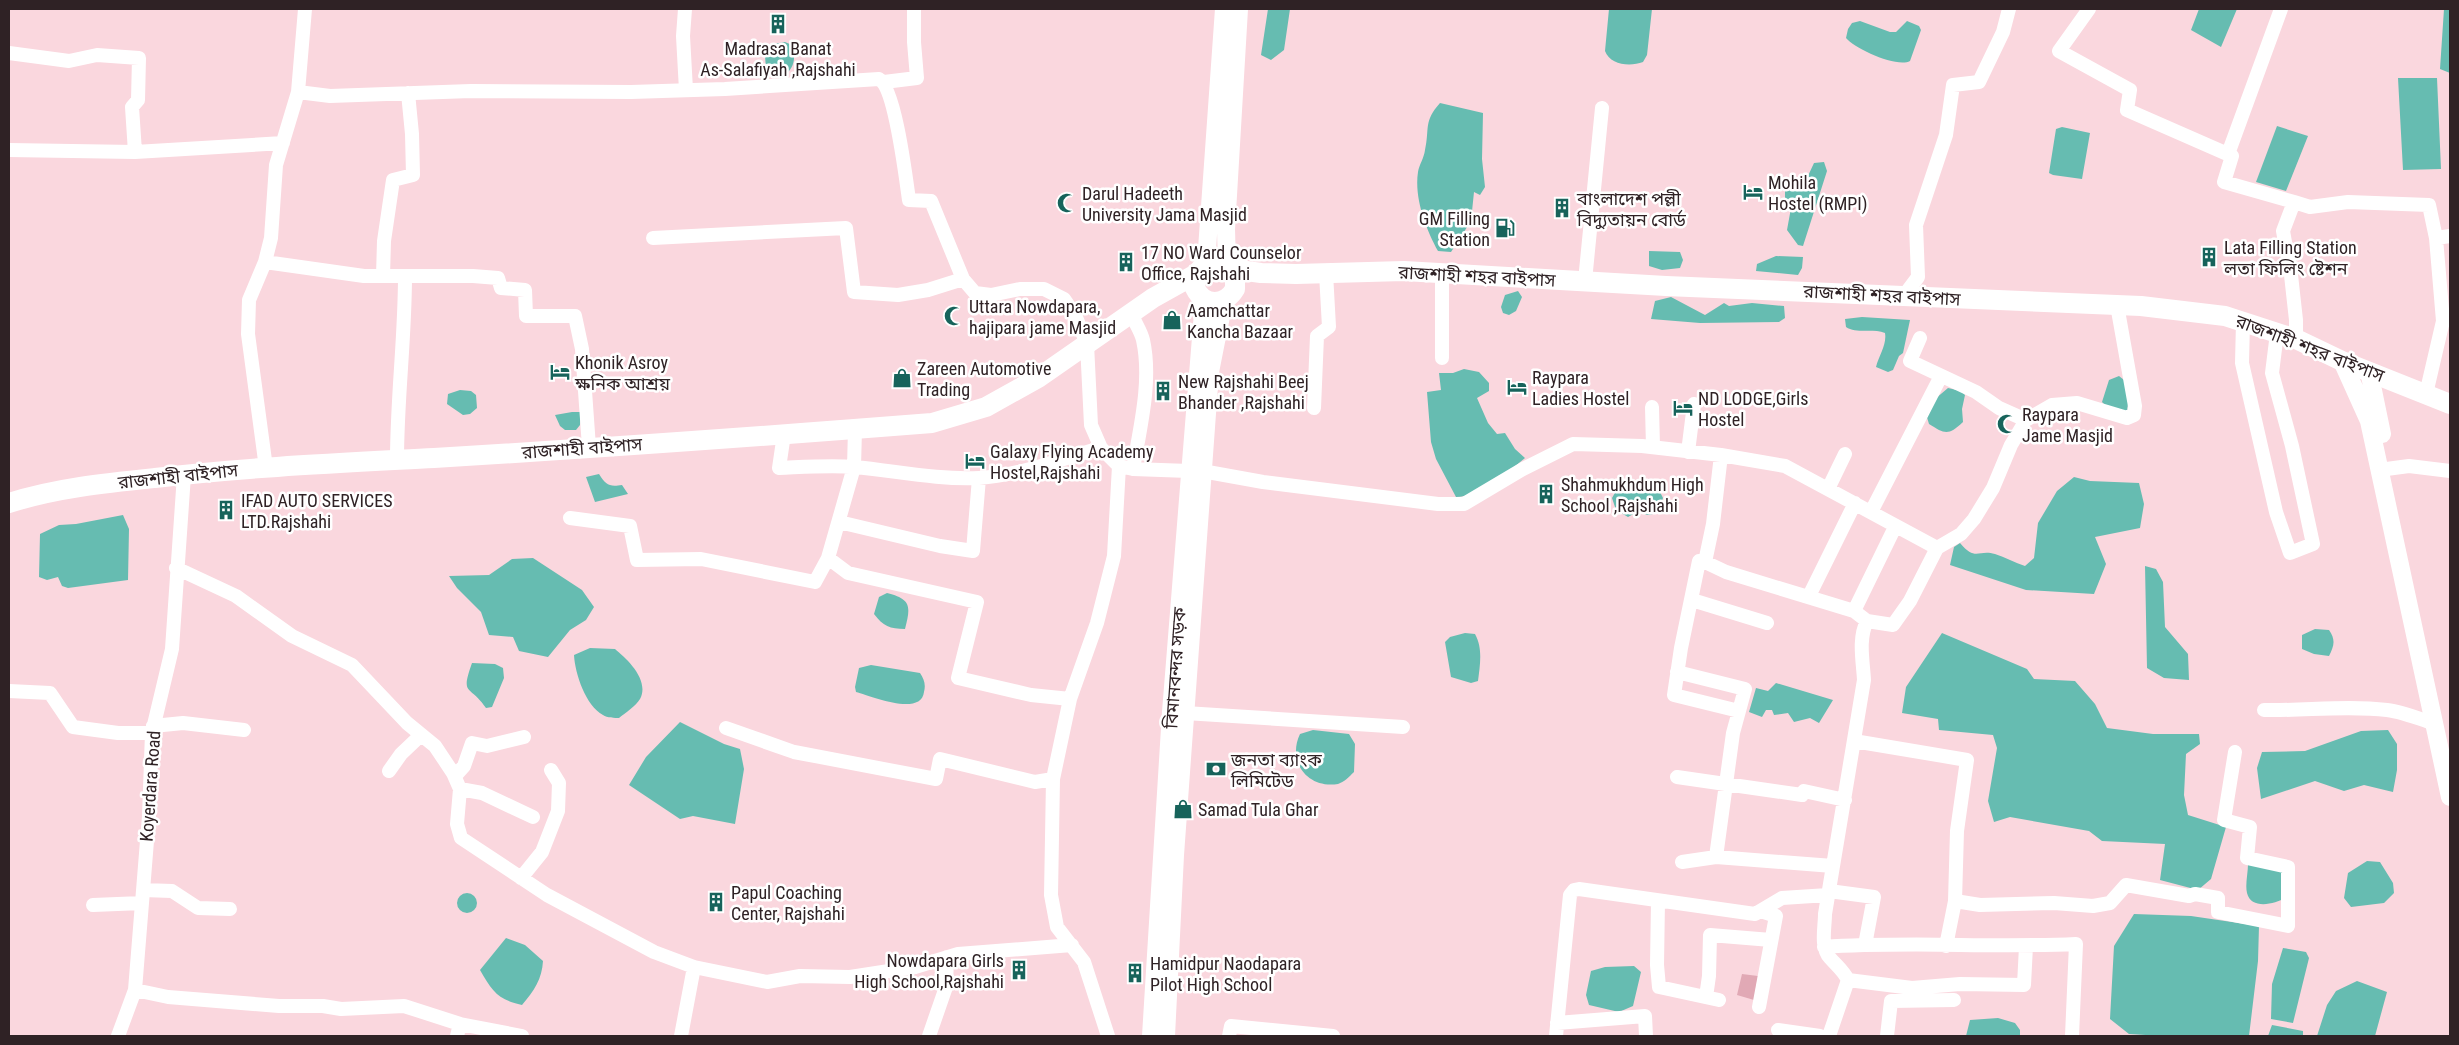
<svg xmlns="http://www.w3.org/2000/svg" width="2459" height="1045" font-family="'Roboto Condensed','Noto Sans Bengali',sans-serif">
  <rect width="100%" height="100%" fill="#fad7de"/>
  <path fill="#e1a9b5" d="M1742,974L1758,976L1754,1000L1737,995Z"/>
  <path fill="#66bcb1" d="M1268,9H1290L1284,50L1271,60L1261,55Z
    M1609,9H1652L1647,55L1643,62C1630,67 1610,65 1605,51Z
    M2199,9H2237L2221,47L2191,30Z
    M2444,9H2450V73L2440,69Z
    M1860,21L1890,32H1896L1907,21L1919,26L1921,30L1910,61C1897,68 1855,49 1846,38L1848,29L1852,23Z
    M785,42L792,45C796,57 795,70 782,76L773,75L766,69L765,56L768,45Z
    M2398,78H2437L2441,169L2403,170Z
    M1440,103L1483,113L1482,159L1485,187L1480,195L1474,192L1471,221L1451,252L1438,251C1426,229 1414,198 1418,172C1419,165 1424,158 1425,150C1430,128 1423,122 1440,103Z
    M2277,126L2308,136L2286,191L2256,182Z
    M2062,127L2090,133L2082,179L2053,175L2049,173L2056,129Z
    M1824,162L1827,171L1803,246L1798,245L1787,230L1791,208L1785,199V190L1792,183L1807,178L1814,163Z
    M1649,251L1680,252L1683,260L1680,268L1662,270L1649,266Z
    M1776,256L1803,257L1802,268L1798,275L1756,271L1757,264Z
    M1518,291L1522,297L1516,311L1509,315L1503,313L1501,307L1505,295Z
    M1671,297L1705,315L1724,303L1729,306L1752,303L1784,306L1785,318L1779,322L1700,323L1651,319L1655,301Z
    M1862,317L1910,320L1903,353L1899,356L1893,370L1888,372L1876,367C1879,355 1887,345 1885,333C1873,328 1856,334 1846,327L1845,319Z
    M1464,369L1479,372L1489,383V391L1477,398L1488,423L1497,434L1505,433L1515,449L1525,458C1508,472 1478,497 1456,497L1436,459L1431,442L1427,392L1441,390L1439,373H1453Z
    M2119,376L2124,380L2129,396L2127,412L2107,407L2102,402L2109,380Z
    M1948,388L1961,391L1965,395L1962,409L1963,422C1948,436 1945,434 1929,424L1926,414L1935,399Z
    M460,390L471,391L476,395L477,408L470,414L463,415L447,404L448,394Z
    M572,412H581L580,425L576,430H565L560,426L555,415Z
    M599,474C606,485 609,487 622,485L628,494L595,502L586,477Z
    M2074,477L2090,481L2139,483L2144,504L2140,528L2095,537L2106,564L2094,594L2026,590L1950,565L1954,547L1960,543C1976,562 1978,549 1995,554C2005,557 2015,563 2025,566L2034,558L2038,523L2057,491Z
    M1644,480L1659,490L1663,498L1658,513L1648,515L1637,512L1628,517L1616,510L1612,498L1620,484Z
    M123,515L129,529L128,580L68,588L62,586L58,577L47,580L39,577L40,534L59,525L76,524Z
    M533,558L582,590L594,607L586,620L570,630L548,657L519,651L513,637L489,635L481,612L457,588L449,576L489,575L512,559Z
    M2145,566L2156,569L2163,582L2165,627L2188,654L2189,680L2164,678L2147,668Z
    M887,593C911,599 911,606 905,629C890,629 883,626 874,614L879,597Z
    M2315,629L2329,630C2336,640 2334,646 2329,656L2314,654L2302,649V635Z
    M1465,633L1475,634C1483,648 1480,665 1478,681L1471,683L1451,677L1445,642L1450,637Z
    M1942,633L2027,669L2034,679L2075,681L2095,704L2107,728L2153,734H2199L2200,744L2186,754L2184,795L2188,815L2226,827L2211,879L2198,890L2160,880L2165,844L2102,841L2089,831L2010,817L1994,822L1988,801L1997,748L1993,735L1939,730L1938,719L1902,713L1906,687Z
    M590,648L615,649C627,659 650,680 640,699C636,706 625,713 619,718C615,718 607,718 603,715C586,706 575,674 574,655Z
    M472,663L495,664L503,668L504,678L492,707L486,708C470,684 460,697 472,663Z
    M871,665L920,673C924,679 926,684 924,692C921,717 871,696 856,692L855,687L859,668Z
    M1776,683L1833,700L1819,723L1810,718L1794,722L1788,713L1774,715L1772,710H1766L1762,717L1749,712L1756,688L1768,691Z
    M680,722L724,744L740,749L744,769L735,824L693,816L680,819L629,785L646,757Z
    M1313,730L1349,734L1355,744L1354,772C1349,777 1344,782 1338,784C1307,789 1287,761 1300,734Z
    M2388,730L2397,744V770L2393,792L2364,785L2344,791L2315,781L2261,799L2257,768L2262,752L2305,751L2361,731Z
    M2367,861L2380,862L2393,883L2394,893L2384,903L2351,907L2344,898L2348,873Z
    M2248,864L2282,872L2285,898C2275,904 2251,910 2247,893C2245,885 2248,873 2248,864Z
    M457 903a10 10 0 1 1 20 0a10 10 0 1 1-20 0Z
    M2134,914L2191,916L2259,926L2258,961L2249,1036H2162L2129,1034L2110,1019L2114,946Z
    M506,938L525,945L543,961C542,979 534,991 522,1005C498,1000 492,991 480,970Z
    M2283,948L2306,952L2309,958L2293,1023L2271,1019L2272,984Z
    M1634,966L1641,972L1633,1006L1619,1012L1589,1005L1586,995L1591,971L1605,967Z
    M2357,981L2387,992L2375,1036H2317L2327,1005L2336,991Z
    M1998,1018L2015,1023L2020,1030V1036H1966L1970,1020Z
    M2272,1025L2303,1031V1036H2268Z"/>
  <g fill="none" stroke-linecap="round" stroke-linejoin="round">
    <path stroke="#fff" stroke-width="14" d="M685,9L683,36L686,90
      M2089,9L2059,51L2130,90L2127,110L2232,156L2224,182L2294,202L2283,231L2291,275L2296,320V339
      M9,53L69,61L97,55L139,58L138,100L132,107L135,152
      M884,82L917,78L914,42V9
      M298,92L330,96L471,91L631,92L725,89L879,79C895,88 906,179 909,200L931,201L963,279L975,293L991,295L1020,289H1044L1064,299L1075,315L1087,344L1091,425L1101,448L1119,466L1133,469L1189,471
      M9,150L135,152L283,143
      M2228,154L2281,9
      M2294,202L2310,207L2348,202L2429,205L2436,238
      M653,238L846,228L854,292L898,295L928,290L963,279
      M265,262L364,276H473L498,278L501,288L525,290L526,316H575L582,349L589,447
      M1442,273V358
      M383,276L384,241L393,180L413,175L412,134L408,93
      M1585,281L1602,108
      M1903,297L1918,277L1916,225L1946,135L1953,85L1979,82L2003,32L2009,9
      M1132,315C1135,323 1141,331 1143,340C1152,381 1140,428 1133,469
      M2443,321L2436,238L2450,236
      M2243,322L2242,363L2276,512L2290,553L2313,544L2292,446L2272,373L2277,333
      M1920,338L1910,361L1976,392L1999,408L2026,420
      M2426,394L2443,321L2450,320
      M1652,407L1653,447
      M1314,408L1317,336L1329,327L1326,273
      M855,429L854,467L828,558L848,573L977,602L958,678L1031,695L1070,699
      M784,434L779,468C804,467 830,465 855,467C896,471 938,480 979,478C1022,475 1060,459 1101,448
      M1688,452L1694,404
      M1721,455L1713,524L1705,562L1726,572L1854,611L1867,621
      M397,460C397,398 405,338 405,276
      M266,468L248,334L249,300L265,262L271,238L276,165L298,92L305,9
      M2379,470L2409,466L2450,471
      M1202,471L1263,482L1438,504H1464L1523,469L1573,444L1642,446L1721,455L1785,466L1937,548
      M1828,489L1845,454
      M1871,512L1941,376
      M570,518L630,526L637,560L701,559L815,582L828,558
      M839,522L940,546L973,551L979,478
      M1705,562L1699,561L1681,648L1674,695L1739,711L1733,733L1716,857
      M176,568L236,596L292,636L352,665L407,723L435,746L453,773L460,789L457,824L461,838L547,895L654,952L694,967L767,982L800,976L850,977L915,967L958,954L1072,945
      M1809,596L1855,503
      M1692,600L1767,623
      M1854,611L1895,527
      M1677,672L1745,689L1739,711
      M9,691L50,693L73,727L118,733H152
      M2264,710C2305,711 2346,705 2387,710C2403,712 2420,719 2435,724
      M1185,713L1403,727
      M153,726L183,723L244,730
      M726,728L794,752L936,779L940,759L1035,782L1053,779
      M1854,741L1967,760L1957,831L1955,901L1946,946
      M389,771L401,754L421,735
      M455,776L464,766L472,743L487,746L524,737
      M1677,777L1802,795L1804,791L1845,800
      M460,789L482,793L533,817
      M1682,862L1716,857L1833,866
      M521,878L542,852L558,811L559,783L551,770
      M143,890L172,891L198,908L230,909
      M1829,891L1874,897L1865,945
      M1658,901L1657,965L1659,987L1719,1000
      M1955,901L1980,905L2054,903L2093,906L2110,903L2126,885L2189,896L2195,894L2218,898V912L2288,926V867L2247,858L2250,827L2224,820L2235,752
      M93,905L142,903
      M1824,947C1908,941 1992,948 2076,944L2072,1036
      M1848,980L1912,988L1960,984L2024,985L2026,946
      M135,990L168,997L279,1006H323L341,1009L404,1006L460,1024
      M1706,997L1709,976L1710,935L1771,940
      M1759,1007L1776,916L1761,911
      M1557,1023L1645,1016L1646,1036
      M1778,1030L1820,1036
      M118,1036L135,990L149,816L152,733L172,649L184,475
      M457,1036L460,1024L522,1036
      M681,1036L694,967
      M929,1036L946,987L947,957
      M1108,1036L1084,962L1057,927L1051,895L1053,779L1070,699L1097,623L1114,556L1119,466
      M1229,1036L1231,1026L1333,1036
      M1556,1036L1570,895L1574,890L1579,889L1755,914L1782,898L1828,895
      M1829,1036L1848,980C1843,970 1837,966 1830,958C1820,947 1825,928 1825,914L1864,680C1863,661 1858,639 1867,621L1893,625L1910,601L1937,548L1961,534L1974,519L1993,488L2011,445L2026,420L2052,405L2077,403L2127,418L2134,415L2135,406L2117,305
      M1887,1036L1891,1001L1954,1000"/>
    <path stroke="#fff" stroke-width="18" d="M1206,263L1224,9
      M1227,265L1226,229L1239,9
      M2342,361L2369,421L2450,797
      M2369,371L2382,434
      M1151,1036L1171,712L1204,300
      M1166,1036L1175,855L1210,372L1224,301"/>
    <path stroke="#fff" stroke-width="20" d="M1232,269L1261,273L1296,274L1404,271L1666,286L2141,306L2225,316L2296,339L2342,361L2450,404
      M9,503C56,488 106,483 155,478C248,467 341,463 434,458C600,448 766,436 932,423L986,407L1038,378L1153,298L1196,274L1206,263L1217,261L1227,265L1235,274V289C1225,306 1204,307 1195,288L1196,274"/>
  </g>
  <defs>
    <symbol id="building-bare" viewBox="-9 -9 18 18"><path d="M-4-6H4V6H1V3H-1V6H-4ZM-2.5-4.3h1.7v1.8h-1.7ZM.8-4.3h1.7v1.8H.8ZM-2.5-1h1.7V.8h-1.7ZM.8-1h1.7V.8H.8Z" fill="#17635b" stroke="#fff" stroke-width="2.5" paint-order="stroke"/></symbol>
    <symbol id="hotel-bare" viewBox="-9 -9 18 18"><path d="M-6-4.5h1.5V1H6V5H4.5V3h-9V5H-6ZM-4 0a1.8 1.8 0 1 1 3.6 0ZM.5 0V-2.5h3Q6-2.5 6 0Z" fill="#17635b" stroke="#fff" stroke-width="2.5" paint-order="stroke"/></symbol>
    <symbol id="mosque-bare" viewBox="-9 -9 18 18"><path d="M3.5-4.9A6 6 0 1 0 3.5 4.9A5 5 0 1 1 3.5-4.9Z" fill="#17635b" stroke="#fff" stroke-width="2.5" paint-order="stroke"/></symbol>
    <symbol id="fuel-bare" viewBox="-9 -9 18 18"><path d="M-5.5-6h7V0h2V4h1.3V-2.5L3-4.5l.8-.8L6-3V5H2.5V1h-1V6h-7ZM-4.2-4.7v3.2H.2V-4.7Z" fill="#17635b" stroke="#fff" stroke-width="2.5" paint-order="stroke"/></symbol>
    <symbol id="shop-bare" viewBox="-9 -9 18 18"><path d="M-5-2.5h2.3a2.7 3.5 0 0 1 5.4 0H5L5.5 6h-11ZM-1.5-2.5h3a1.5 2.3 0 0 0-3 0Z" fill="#17635b" stroke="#fff" stroke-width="2.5" paint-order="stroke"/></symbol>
    <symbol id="bank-bare" viewBox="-9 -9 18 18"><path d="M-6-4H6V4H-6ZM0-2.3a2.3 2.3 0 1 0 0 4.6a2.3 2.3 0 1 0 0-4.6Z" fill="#17635b" stroke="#fff" stroke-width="2.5" paint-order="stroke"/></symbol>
  </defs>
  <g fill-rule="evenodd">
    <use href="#building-bare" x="764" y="10" width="28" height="28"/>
    <use href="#hotel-bare" x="1739" y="178" width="28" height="28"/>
    <use href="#mosque-bare" x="1053" y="189" width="28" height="28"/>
    <use href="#building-bare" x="1548" y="194" width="28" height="28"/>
    <use href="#fuel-bare" x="1491" y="214" width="28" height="28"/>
    <use href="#building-bare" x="2195" y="243" width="28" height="28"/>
    <use href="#building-bare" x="1112" y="248" width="28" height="28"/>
    <use href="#mosque-bare" x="940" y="302" width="28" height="28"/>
    <use href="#shop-bare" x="1158" y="306" width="28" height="28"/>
    <use href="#hotel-bare" x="546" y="358" width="28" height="28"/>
    <use href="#shop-bare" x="888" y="364" width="28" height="28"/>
    <use href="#hotel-bare" x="1503" y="373" width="28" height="28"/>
    <use href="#building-bare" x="1149" y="377" width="28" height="28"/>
    <use href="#hotel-bare" x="1669" y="394" width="28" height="28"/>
    <use href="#mosque-bare" x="1993" y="410" width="28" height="28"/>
    <use href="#hotel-bare" x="961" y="447" width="28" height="28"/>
    <use href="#building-bare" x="1532" y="480" width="28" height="28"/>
    <use href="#building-bare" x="212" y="496" width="28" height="28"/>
    <use href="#bank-bare" x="1202" y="755" width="28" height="28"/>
    <use href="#shop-bare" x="1169" y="795" width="28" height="28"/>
    <use href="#building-bare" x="702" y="888" width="28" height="28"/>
    <use href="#building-bare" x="1005" y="956" width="28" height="28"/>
    <use href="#building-bare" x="1121" y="959" width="28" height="28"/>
  </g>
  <g text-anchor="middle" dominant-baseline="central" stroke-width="5" stroke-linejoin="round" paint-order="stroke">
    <g font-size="18" fill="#2f2225" stroke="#fff" text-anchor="start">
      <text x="778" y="48" text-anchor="middle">Madrasa Banat<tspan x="778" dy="21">As-Salafiyah ,Rajshahi</tspan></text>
      <text x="1768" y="182">Mohila<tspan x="1768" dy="21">Hostel (RMPI)</tspan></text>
      <text x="1082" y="193">Darul Hadeeth<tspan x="1082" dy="21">University Jama Masjid</tspan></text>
      <text x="1577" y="198">বাংলাদেশ পল্লী<tspan x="1577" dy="21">বিদ্যুতায়ন বোর্ড</tspan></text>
      <text x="1490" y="218" text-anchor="end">GM Filling<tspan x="1490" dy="21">Station</tspan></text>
      <text x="2224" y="247">Lata Filling Station<tspan x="2224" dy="21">লতা ফিলিং ষ্টেশন</tspan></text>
      <text x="1141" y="252">17 NO Ward Counselor<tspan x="1141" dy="21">Office, Rajshahi</tspan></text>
      <text x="969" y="306">Uttara Nowdapara,<tspan x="969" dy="21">hajipara jame Masjid</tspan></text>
      <text x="1187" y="310">Aamchattar<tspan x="1187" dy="21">Kancha Bazaar</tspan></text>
      <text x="575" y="362">Khonik Asroy<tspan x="575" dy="21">ক্ষনিক আশ্রয়</tspan></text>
      <text x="917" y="368">Zareen Automotive<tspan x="917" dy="21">Trading</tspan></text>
      <text x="1532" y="377">Raypara<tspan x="1532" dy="21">Ladies Hostel</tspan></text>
      <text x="1178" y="381">New Rajshahi Beej<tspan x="1178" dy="21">Bhander ,Rajshahi</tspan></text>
      <text x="1698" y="398">ND LODGE,Girls<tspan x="1698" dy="21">Hostel</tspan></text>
      <text x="2022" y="414">Raypara<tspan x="2022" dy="21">Jame Masjid</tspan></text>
      <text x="990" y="451">Galaxy Flying Academy<tspan x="990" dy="21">Hostel,Rajshahi</tspan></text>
      <text x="1561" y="484">Shahmukhdum High<tspan x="1561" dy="21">School ,Rajshahi</tspan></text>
      <text x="241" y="500">IFAD AUTO SERVICES<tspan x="241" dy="21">LTD.Rajshahi</tspan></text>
      <text x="1231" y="759">জনতা ব্যাংক<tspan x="1231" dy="21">লিমিটেড</tspan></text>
      <text x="1198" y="809">Samad Tula Ghar</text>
      <text x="731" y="892">Papul Coaching<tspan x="731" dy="21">Center, Rajshahi</tspan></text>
      <text x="1004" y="960" text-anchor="end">Nowdapara Girls<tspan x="1004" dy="21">High School,Rajshahi</tspan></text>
      <text x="1150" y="963">Hamidpur Naodapara<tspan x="1150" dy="21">Pilot High School</tspan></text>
    </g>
    <g font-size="18" fill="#2f2225" stroke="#fff">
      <text transform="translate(1477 276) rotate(3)">রাজশাহী শহর বাইপাস</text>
      <text transform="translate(1882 295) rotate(3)">রাজশাহী শহর বাইপাস</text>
      <text transform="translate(2310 348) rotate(21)">রাজশাহী শহর বাইপাস</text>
      <text transform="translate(582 448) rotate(-4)">রাজশাহী বাইপাস</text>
      <text transform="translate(178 476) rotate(-6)">রাজশাহী বাইপাস</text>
      <text transform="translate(1175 668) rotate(-86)">বিমানবন্দর সড়ক</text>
      <text transform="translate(150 786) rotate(-86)">Koyerdara Road</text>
    </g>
  </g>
  <rect width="2459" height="1045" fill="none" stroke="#2f2225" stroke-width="20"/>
</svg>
